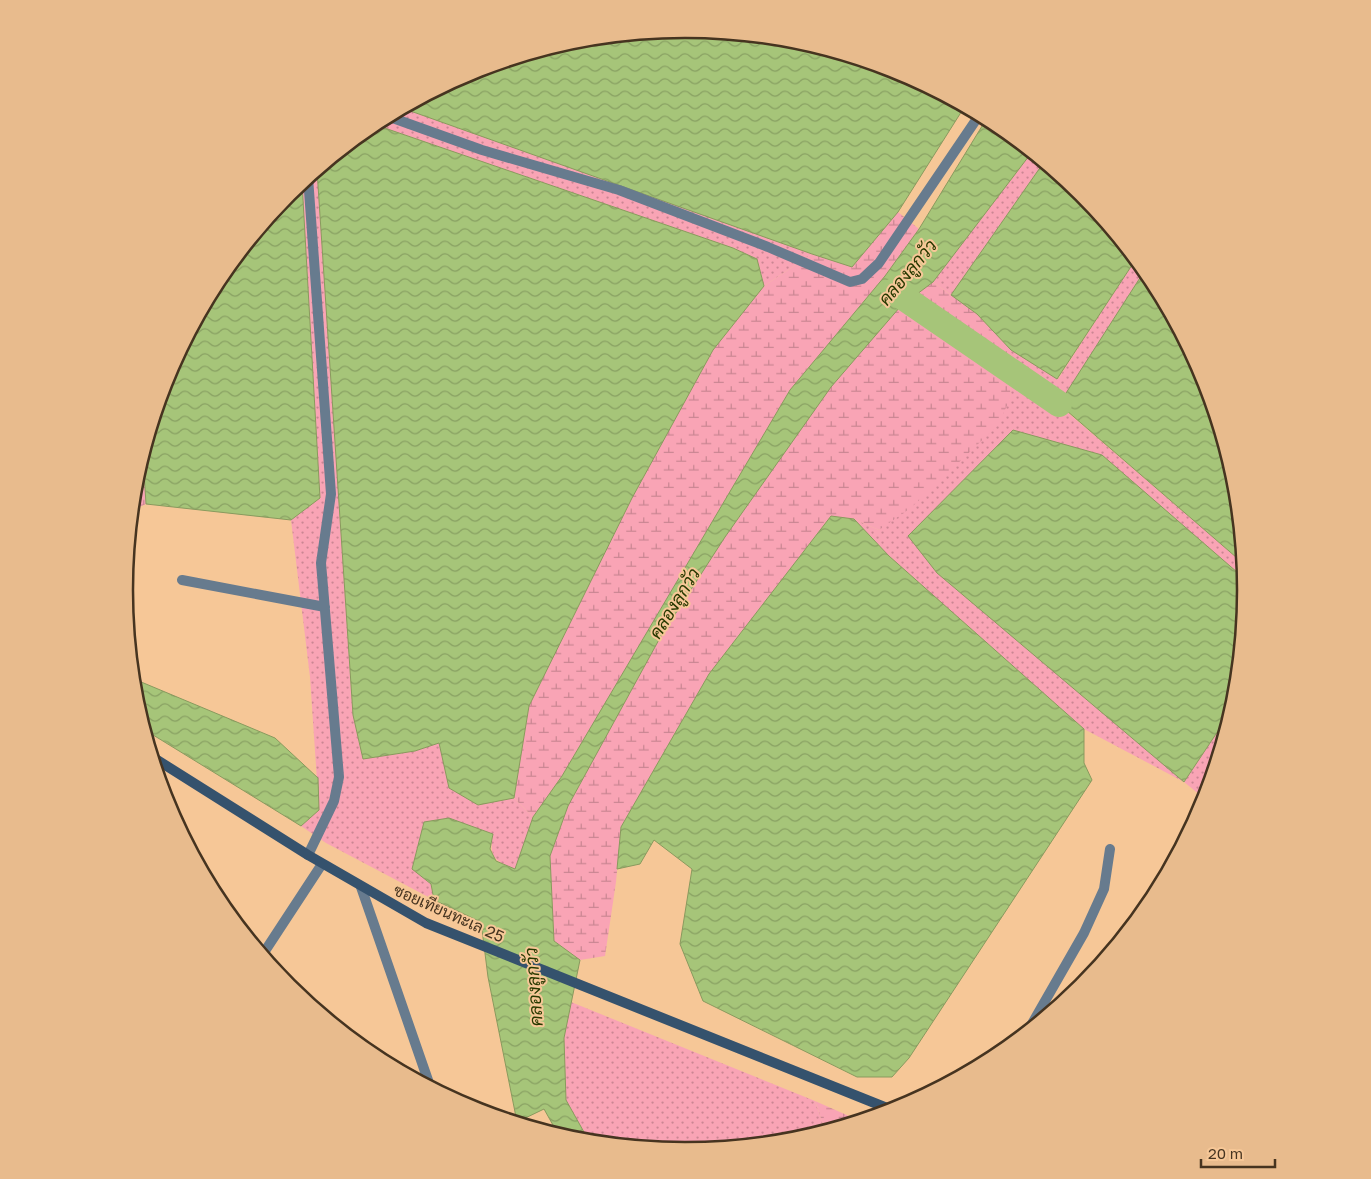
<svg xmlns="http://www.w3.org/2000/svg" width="1371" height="1179" font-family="'Golos Text',Sarabun,sans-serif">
  <defs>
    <pattern id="grass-dots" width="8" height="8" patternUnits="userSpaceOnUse" patternTransform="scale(1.25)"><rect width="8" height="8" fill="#f9a4b5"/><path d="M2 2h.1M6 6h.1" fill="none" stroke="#cb8693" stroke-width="1.8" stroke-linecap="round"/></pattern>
    <pattern id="wetland-marsh" width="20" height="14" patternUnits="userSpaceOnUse" patternTransform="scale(1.25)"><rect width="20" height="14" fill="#f9a4b5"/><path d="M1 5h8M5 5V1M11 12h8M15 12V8" fill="none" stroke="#cb8693"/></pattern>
    <pattern id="water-waves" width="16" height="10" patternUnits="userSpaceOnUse" patternTransform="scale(1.25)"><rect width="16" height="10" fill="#a6c579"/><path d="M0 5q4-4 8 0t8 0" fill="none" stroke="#89a163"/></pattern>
  </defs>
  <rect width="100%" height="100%" fill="#f6c797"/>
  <path fill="url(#grass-dots)" d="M402,108L812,254L764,286L757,259L733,248L373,124Z
    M1032,152L1044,162L951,295L933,282Z
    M317,170L353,715L363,759L415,751L439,743L478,805L514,798L533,817L515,870C494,860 489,858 493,834L431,884L434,900L326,843L301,826L319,810L310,677L291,520L320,498L302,182Z
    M1136,259L1145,270L1059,405L1244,564L1245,579L1102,455L1184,782L1232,710L1211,781L1200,795L1184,782L1084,729L889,556L854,519L879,530L1010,399L1011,350L1058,379Z
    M571,1002L815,1101L825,1130L795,1140L685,1150L589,1141L566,1100L564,1038Z"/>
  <path fill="url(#wetland-marsh)" d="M898,212L919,229L885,276L790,390L562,776L533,817L514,798L529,706L632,498L713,350L764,286L812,254L852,267Z
    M933,282L977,314L1011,350L1010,399L998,425L912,507L879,530L854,519L831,516L709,674L621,827L616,882L605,956L580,960L554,941L550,856L568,806L661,636L725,537L831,386L900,307Z
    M143,456L146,504L133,510L136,480Z
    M815,1101L858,1120L825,1130Z"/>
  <path fill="url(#water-waves)" stroke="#899a5e" d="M686,29L795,40L900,72L965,106L898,212L852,267L812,254L402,108L471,71L576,39Z
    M987,118L997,123L1032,152L933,282L900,307L831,387L725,537L661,636L568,806L550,856L554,941L580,960L564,1038L566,1100L589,1141L558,1134L544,1109L517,1122L488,977L481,922L434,900L431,884L412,869L424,822L449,818L493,834L490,849L496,861L515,869L533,817L562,776L790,390L885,276L919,229Z
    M373,124L733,248L757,259L764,286L713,350L632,498L529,706L514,798L478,805L449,788L439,743L415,751L363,759L353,715L317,170Z
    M1044,162L1082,193L1136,259L1057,379L1011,350L977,314L951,295Z
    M302,182L320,498L291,520L146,504L143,456L168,375L219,278L289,193Z
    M1145,270L1152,278L1204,375L1236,480L1244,564L1059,404Z
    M1013,430L1102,455L1245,579L1246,590L1235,699L1232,710L1184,782L937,573L908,536Z
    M831,516L854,519L889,556L1084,729V763L1092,780L909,1058L892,1077H857L703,1001L680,944L692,869L654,840L640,864L617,869L621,827L709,674Z
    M134,679L275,738L318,778L319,810L301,826L145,730L135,699Z"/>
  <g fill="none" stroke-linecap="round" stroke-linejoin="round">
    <path stroke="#a6c579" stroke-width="26" d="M894,291L1059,404"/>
    <path stroke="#677b8e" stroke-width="10" d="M387,116L482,150L619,190L768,247L850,282L862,279L879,263L980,114
      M308,177L331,494L321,563L339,777L334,801L308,855
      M182,580L325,607
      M263,954L322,864
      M1029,1029L1084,933L1104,889L1110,849"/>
    <path stroke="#677b8e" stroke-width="10" d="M361,887L430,1086"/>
    <path stroke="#35526d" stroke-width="10" d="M154,758L308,855L426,923L892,1110"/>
  </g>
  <g text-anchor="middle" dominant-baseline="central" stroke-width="4" stroke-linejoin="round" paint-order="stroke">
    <g font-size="16" fill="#463420" stroke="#f6c797">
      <text transform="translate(449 913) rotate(24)">ซอยเทียนทะเล 25</text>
    </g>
    <g font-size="18" font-style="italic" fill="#273900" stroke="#f6c797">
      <text transform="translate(907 272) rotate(-50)">คลองลูกวัว</text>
      <text transform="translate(674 603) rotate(-58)">คลองลูกวัว</text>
      <text transform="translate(533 987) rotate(-94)">คลองลูกวัว</text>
    </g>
  </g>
  <path d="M0 0H1371V1179H0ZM133 590a552 552 0 1 1 1104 0a552 552 0 1 1-1104 0Z" fill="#e8bb8d" fill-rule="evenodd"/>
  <path fill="none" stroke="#463420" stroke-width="2.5" d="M133 590a552 552 0 1 1 1104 0a552 552 0 1 1-1104 0Z"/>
  <path d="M1201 1159v8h74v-8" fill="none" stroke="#463420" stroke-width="2.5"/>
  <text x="1208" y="1159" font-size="15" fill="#463420" stroke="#f6c797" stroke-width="4" paint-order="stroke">20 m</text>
</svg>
